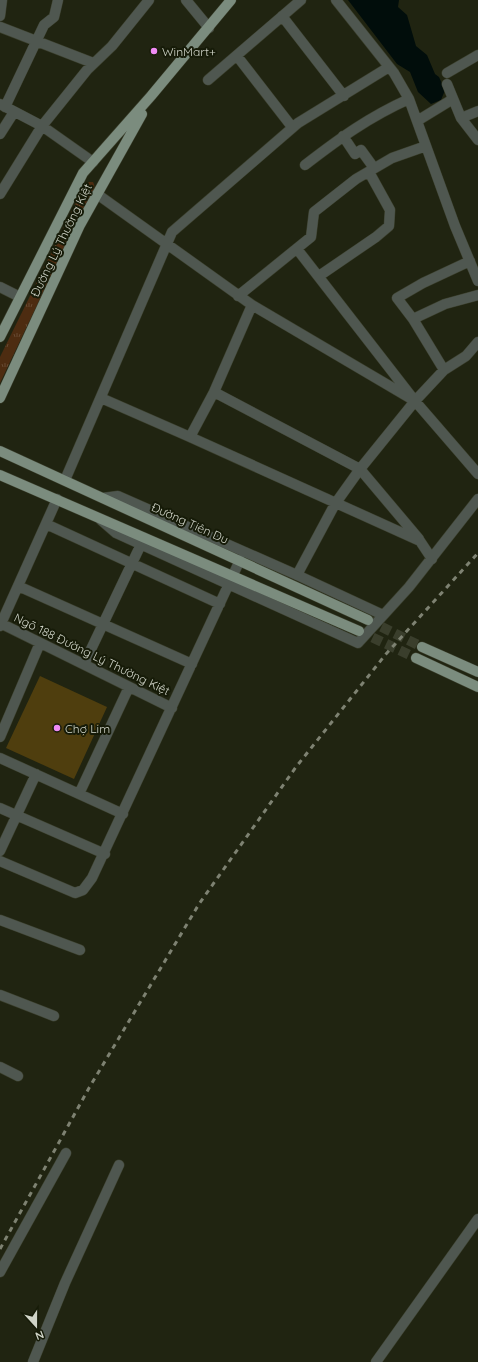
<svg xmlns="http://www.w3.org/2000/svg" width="478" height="1362" font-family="Quicksand,sans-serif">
  <defs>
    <pattern id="grass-tufts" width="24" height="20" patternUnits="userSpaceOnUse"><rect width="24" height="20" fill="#4d2c11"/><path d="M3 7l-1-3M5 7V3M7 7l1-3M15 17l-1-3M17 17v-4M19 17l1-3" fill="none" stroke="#664a32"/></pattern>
  </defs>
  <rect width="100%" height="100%" fill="#202411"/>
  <path fill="url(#grass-tufts)" d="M89,182H93C99,193 85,207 79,217L0,383V357L84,186Z"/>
  <path fill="#010d0b" d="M348,0H399L398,7L407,15L416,46L427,55L435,74L439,77L445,90L441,100L431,104L418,92L410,72L397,64Z"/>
  <path fill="#4f3e0e" d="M40,676L107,707L74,779L6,748Z"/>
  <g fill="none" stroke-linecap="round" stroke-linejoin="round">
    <path stroke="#3a3e2c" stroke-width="10" stroke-dasharray="10 5" stroke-linecap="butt" d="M368,620L422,647
      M359,631L416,658"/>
    <defs>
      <path id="minor" d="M186,0L209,28
        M336,0L394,73L409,99L455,226L478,281
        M0,16L2,0
        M282,16L344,96
        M0,27L93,63
        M237,56L292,127
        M447,73L478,55
        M208,80L301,0
        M447,84L461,118L478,140
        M0,104L42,126L93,162
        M5,107L44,25L54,17L58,0
        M461,118L478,111
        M417,121L453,99
        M0,134L14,112
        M343,136L355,154L361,150L374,168
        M305,165C340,138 369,117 409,99
        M0,194L42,126L87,70L112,46L149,0
        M97,194L252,305L415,401
        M297,249L415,401L478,474
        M319,276L376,237L389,226L390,210L369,172
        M0,287L20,297
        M238,296L311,237L314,212L356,179L392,158L426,146
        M413,319L445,304L478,295
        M444,370L413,319L397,298L423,283L470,261
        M214,392L360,469L419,539
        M101,398L190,437L214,392L252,305
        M190,437L420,541L432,559
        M65,480L172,232L298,123L389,67
        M103,498L118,496L297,575L383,615
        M101,520L116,533L358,643L409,587L478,499
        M46,524L220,604
        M297,575L335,504L360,469L415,401L444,370L466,356L478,342
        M18,586L192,664
        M0,623L172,708
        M0,626L57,499
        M84,664L144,538
        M0,737L40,643
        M0,758L123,814
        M79,794L129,687
        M0,808L105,854
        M0,851L36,774
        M0,861L75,893L83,890L92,878L240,560
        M0,920L80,950
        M0,995L54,1016
        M0,1067L18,1076
        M0,1272L66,1153
        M33,1362L65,1283L119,1165
        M376,1362L478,1219"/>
      <path id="major" d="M0,337L83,173L151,96L231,0
        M0,398L80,225L142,114
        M0,451L368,620
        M0,475L359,631
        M422,647L478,672
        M416,658L478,687"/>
    </defs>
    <use href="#minor" stroke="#3c402e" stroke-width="11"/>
    <use href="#major" stroke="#3c402e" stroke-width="11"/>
    <use href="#minor" stroke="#4f5750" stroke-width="10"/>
    <use href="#major" stroke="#7b8c7e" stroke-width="10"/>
    <path stroke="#7e8272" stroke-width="3" stroke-dasharray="5 5" stroke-linecap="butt" d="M0,1249L89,1088L199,904L296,767L386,654L478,553"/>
  </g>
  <g fill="#f08bf5" stroke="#161b08" stroke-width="1.5">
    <circle cx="154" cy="51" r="4"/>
    <circle cx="57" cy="728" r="4"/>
  </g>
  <g text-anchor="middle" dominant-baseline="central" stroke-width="4" stroke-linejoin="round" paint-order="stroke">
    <g font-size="12" fill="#d0d4c8" stroke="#161b08" text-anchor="start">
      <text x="162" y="51">WinMart+</text>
      <text x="65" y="728">Chợ Lim</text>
    </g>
    <g font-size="12" fill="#d0d4c8" stroke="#161b08">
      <text transform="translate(61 240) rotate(-64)">Đường Lý Thường Kiệt</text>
      <text transform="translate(190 523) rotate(24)">Đường Tiên Du</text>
      <text transform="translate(92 654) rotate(26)">Ngõ 188 Đường Lý Thường Kiệt</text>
    </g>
  </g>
  <g transform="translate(36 1326) rotate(159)" stroke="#161b08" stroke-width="3" paint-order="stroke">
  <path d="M0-3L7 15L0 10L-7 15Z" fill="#d0d4c8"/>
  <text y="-6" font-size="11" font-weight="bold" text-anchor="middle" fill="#d0d4c8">N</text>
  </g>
</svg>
